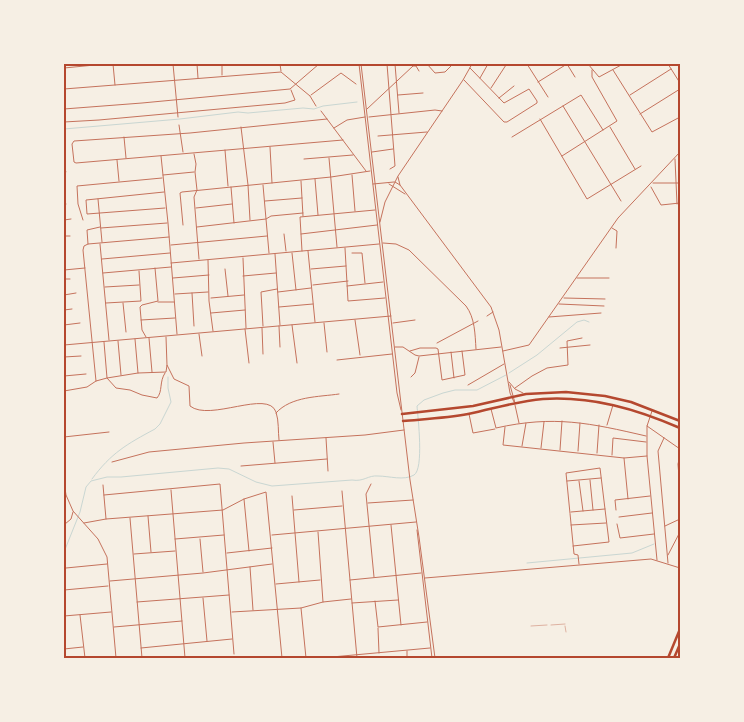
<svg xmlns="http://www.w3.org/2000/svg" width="744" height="722" font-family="Commissioner,sans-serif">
  <rect width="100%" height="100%" fill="#f6efe4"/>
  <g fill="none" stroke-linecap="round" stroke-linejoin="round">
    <path stroke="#c9d6d2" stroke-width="1" d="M64,129L180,119L238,112L248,113L303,108L314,109L323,106L357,102
      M509,373L537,355L577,322L584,320L589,322
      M92,479C111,453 127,444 155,429L160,424L171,402L168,388V377
      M64,552L80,512L86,487L91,481L107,477H121L218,468L229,469L256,482L272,486L352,480C364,482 368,475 378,476C389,476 404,481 414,475C424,469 418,418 417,406L424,400L443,393L455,390H477L506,375
      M527,563L632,553L654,544"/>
    <path stroke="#c5725c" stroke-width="0.5" d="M551,625L565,624
      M531,626L547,625
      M565,626L566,632"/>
    <path stroke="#c5725c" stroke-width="1" d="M113,64L115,85
      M173,64L178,117
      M197,64L198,78
      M222,64V75
      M280,64L281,71
      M387,64L395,166L390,169
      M395,64L399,113
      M427,64L435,73L445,72L453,64
      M527,64L548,97
      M567,64L575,77
      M588,64L599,77L623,64
      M668,64L680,83
      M64,68L105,64
      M613,70L652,132L680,117
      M480,78L488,64
      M464,80L504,122H507L537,103V101L529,89L504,103L470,68
      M538,82L567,64
      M491,88L506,65
      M64,89L281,72L310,96L316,106
      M311,95L341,73L356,84
      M398,95L423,93
      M630,95L671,69
      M499,98L514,86
      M563,106L621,201
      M64,109L142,103L290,89L319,64
      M367,109L413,66H416L419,71
      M321,111L366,171
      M640,114L680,89
      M369,117L435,110L442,111
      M327,119L190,133L74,141L72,144L74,162L76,163L343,140
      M540,119L587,199L641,166
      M64,122L99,120L285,103L295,100L291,90
      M179,125L183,152
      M241,127L248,185L250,220
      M610,127L635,169
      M334,128L347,120L365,117
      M378,136L427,132
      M124,137L126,158
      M512,137L581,95L603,130
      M270,147L272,183
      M225,150L228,186
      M372,152L393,149
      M194,154L196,164L195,172L197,190L194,197L199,259
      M161,156L168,223L177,334
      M562,156L617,121L592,77V70
      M329,158L337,247
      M304,159L353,155
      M675,159L677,204
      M117,160L119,181
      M64,173L66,172
      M163,175L194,172
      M352,175L355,211
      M315,179L318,215
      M301,181L303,216
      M653,183H680
      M263,185L269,253
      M231,187L234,223
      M651,187L661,205L680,203
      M164,192L86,200L87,214L165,208
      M98,199L102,242
      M265,201L302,198
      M64,204H66
      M196,208L232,204
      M64,220L71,219
      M83,220L78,204L77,186L162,178
      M183,225L180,193L182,192L331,177L370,171
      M197,227L266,219L271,216L303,213
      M101,228L167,223
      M612,228L617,231L616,248
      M284,234L286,251
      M301,234L377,225
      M64,236H70
      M383,243L396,244L409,250L466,306C475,318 475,334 476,349
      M88,244L87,230L100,227
      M100,244L109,340
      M171,245L267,236
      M345,248L348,301L385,298
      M302,251L300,217L375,210
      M308,251L315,322
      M292,253L296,290
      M352,253H362L365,283
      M275,254L280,325
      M243,258L246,328
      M102,259L170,253
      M208,260L209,301L213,331
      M171,263L379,244
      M225,269L228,296
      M311,269L346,266
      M64,270L85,268
      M103,273L171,267
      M243,276L276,273
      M173,278L209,275
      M577,278H609
      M64,279H70
      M313,285L348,281
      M347,286L383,282
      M105,287L139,285
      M278,292L311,288
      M192,293L194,326
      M175,294L208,292
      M64,295L76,293
      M211,298L244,295
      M564,298L605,299
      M158,302H174
      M106,303L141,301L139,271
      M123,303L126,332
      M559,304L604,306
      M279,307L313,304
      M64,310L72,309
      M211,313L245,310
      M487,316L493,312
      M549,317L601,313
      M141,320L175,318
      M355,320L360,355
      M324,323L327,352
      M393,323L415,320
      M64,325L80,323
      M292,325L297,363
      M263,326L261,292L277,289
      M279,326L280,347
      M262,328L263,354
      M245,329L249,363
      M199,334L202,356
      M146,337L142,330L140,307L142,305L158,301L155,268
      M166,337L167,365
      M149,338L152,372
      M135,339L138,373
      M118,341L121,375
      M104,342L107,378L116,388L130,390L142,395L157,398C163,391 159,382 165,373
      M437,343L478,321
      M395,347H403L415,355L419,356L501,347
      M560,348L590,345
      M410,351L420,348H436L438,349L442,380L465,375L462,351
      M503,351L529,345L618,218L680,152
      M451,352L454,378
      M64,357L81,356
      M337,360L392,354
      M64,376L86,374
      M411,377L415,373L419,357
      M96,381L83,250L84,246L88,244L169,237
      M468,385L504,364
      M515,388L532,376L547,368L568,365L567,341L582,338
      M64,391L87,387L96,381L107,378L138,373L166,372L167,365L174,379L189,386L190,406C210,422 268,389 276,412C279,421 278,432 279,440
      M515,405L519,423
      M491,409L496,428C554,415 590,423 646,436
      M652,411L647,426L680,449
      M276,413C291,396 319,397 339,394
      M469,414L473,433L495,429
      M607,425L613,405
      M647,426V456L657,560
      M505,427L503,445L624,458L647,456
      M64,437L109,432
      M326,438L328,471
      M664,438L658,451L668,563
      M273,442L275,463
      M522,446L526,423
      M541,448L544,422
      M560,450L562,421
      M578,451L580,423
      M597,453L599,425
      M612,455L613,438L646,442
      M680,456L678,464L680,490
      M624,458L628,499
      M112,462L149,452L244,443L365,435L404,430
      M241,466L327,459
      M590,480L593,510
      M567,481L601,478
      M579,481L583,511
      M371,484L366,494L374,577
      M103,485L106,519
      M171,490L185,658
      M342,491L357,658
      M104,495L220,484L234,654
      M292,496L299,582
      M244,499L249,551
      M368,503L413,500
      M294,510L342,506
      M616,510L615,500L650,496
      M571,512L605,509
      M148,516L151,552
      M619,517L652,513
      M130,518L142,658
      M84,523L106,519L223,510L244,499L266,492L282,658
      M617,524L620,538L654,534
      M391,525L401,625
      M571,525L606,523
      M665,526L680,519
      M318,532L323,602
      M272,535L416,522
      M175,539L224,535
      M200,539L203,572
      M64,540L65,524L71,519L73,512
      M573,546L609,542L600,468L566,473C569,500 571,527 574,554L578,555L579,564
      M227,553L272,548
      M134,554L175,551
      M668,555L680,532
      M250,567L253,610
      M66,568L107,564
      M425,578L651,559L680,568
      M350,580L421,573
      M110,581L203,573L272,564
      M276,584L320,580
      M64,590L108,586
      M203,598L207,641
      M375,601L378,627L427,622
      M137,602L229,595
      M352,603L398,600
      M301,608L306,658
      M232,612L301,608L323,602L351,599
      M80,615L85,658
      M64,616L111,612
      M114,627L182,621
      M378,628L379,653
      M141,648L232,639
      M64,649L83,647
      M407,651V658"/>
    <path stroke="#c5725c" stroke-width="1" d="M359,64L397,393L401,410
      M361,64L410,480L419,537L435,658
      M398,177L400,185
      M395,182L400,185L491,307L499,330L510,393L514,402
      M373,184L394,182
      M389,184L405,194
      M380,222L385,202L398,176L463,80L472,64
      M64,345L391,316
      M509,382L515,389L523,393
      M510,385L515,403
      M64,482L66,495L73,511L98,539L107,557L116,658
      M417,530L432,658
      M321,658L430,648"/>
    <path stroke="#b5482f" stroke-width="2.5" d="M402,414L473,406L526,394L566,392L605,396L631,402L680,421
      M403,421C425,419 447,418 468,414C493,409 517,401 543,399C592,396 636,409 680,428"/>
    <path stroke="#b5482f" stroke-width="2.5" d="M668,658L680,629
      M674,658L680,644"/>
  </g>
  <rect width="744" height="722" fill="none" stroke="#f6efe4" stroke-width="130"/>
  <rect x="65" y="65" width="614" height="592" fill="none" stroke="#b5482f" stroke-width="2"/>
</svg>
